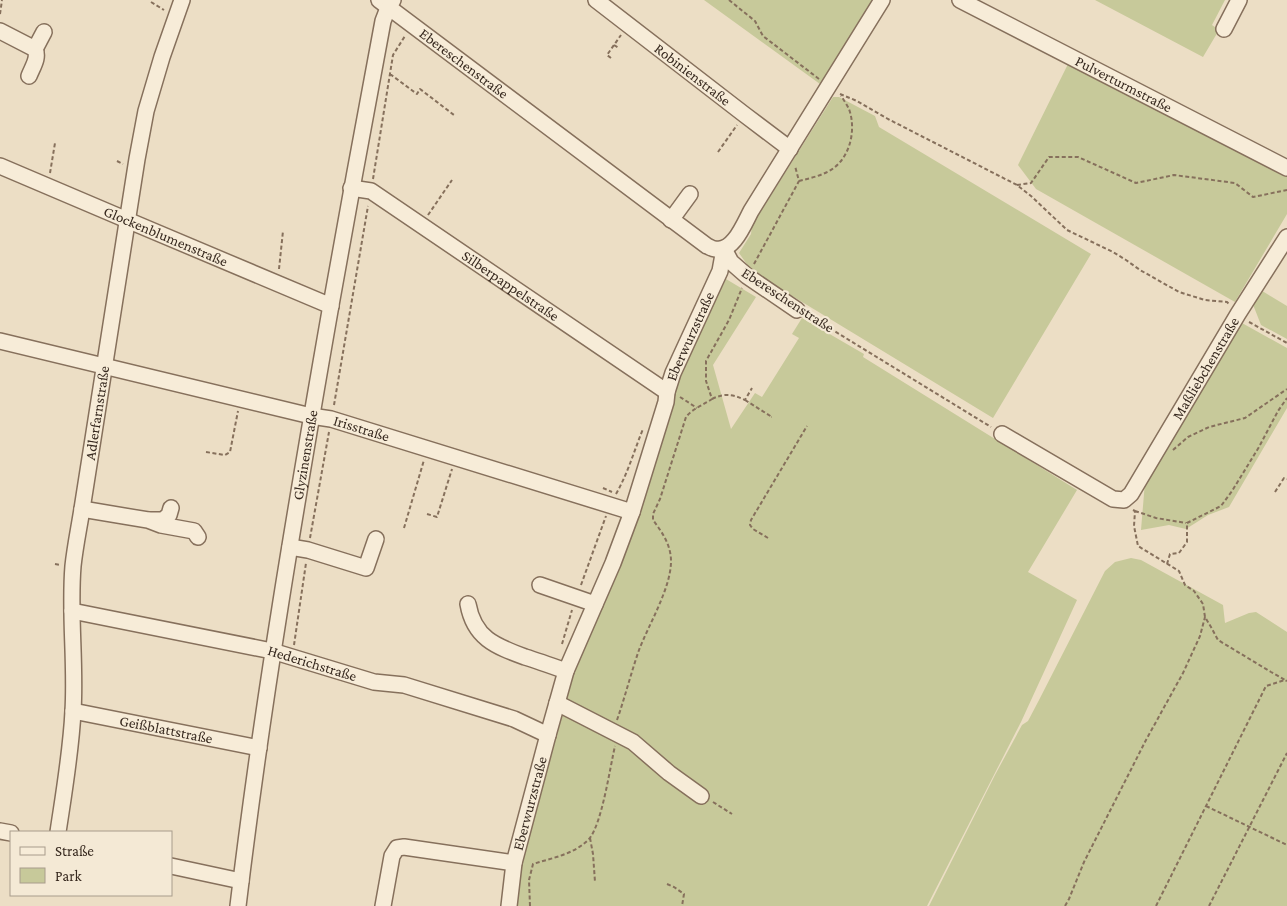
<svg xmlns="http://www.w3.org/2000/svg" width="1287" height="906" font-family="'Crimson Pro',serif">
  <rect width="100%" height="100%" fill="#ecdec5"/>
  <path fill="#c7c99a" d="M704,0H872L820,84Z
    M1095,0H1225L1212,25L1219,30L1203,57Z
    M1068,64L1287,174V214L1235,302L1036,189L1018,165Z
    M833,97H839L875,116L879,127L1091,254L993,418L784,291L751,270L739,253L751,234L752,225Z
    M726,279L756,297L713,365L731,429L755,393L762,397L799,338L792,334L802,318L864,354L863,357L1077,490L1028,572L1077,600L1021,722L927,906H516L524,840L572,676L636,517L681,371Z
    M1259,289L1287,306V339L1261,325L1252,302Z
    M1242,323L1287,348V408L1229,507L1208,515L1186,529L1169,525L1141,530L1145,482L1236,326Z
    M1131,558L1141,560L1223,605L1225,623L1249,613L1256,612L1287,632V906H929L995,775L1022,725L1028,721L1038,702L1105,571L1115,562Z"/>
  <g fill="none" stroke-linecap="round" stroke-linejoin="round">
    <defs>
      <g id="minor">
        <path id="s1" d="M379,0L707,246C710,247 712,249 715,249C733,253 744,224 751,211L882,0"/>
        <path id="s2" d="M596,0L745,115L790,149"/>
        <path id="s3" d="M960,0L1287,168"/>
        <path d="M1224,29L1239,0"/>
        <path d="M0,31L35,49C39,58 33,66 29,76"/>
        <path d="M35,49L44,32"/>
        <path id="s4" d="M0,166L127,220L331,306"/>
        <path id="s5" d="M351,188L371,191L667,392"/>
        <path d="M671,220L690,194"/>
        <path d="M724,249L731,262L747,276L797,310"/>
        <path id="s6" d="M0,341L311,416L331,419L632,512"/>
        <path id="s7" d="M1002,434L1113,499L1124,500L1131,494L1238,314L1287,237"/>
        <path d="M82,509L148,520L161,525L194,531L198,537"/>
        <path d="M150,520H163L169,515L171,508"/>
        <path d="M290,547L308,550L366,568L376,539"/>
        <path d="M540,585L595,604"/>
        <path d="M468,604C474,638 495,646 525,657C538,661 552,666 566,671"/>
        <path id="s8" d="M72,611L272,651L374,682L404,685L514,719L548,735"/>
        <path d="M557,703L633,742L669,773L701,796"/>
        <path id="s9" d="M73,711L259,748"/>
        <path d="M0,831L11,833"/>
        <path id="s10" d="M58,832C64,792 71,752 73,711C76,663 69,614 73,566C75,547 79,528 82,509L137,159L146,111L162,57L182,0"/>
        <path d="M171,866L241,881"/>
        <path id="s11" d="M238,906C262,705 296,505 331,305C348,210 365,116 383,21L388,8L393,0"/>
        <path d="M383,906L392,856L397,848L404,847L514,863"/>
        <path id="s12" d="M509,906L514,863L548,735L566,671L613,563L632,512L666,402L667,392L673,373L720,271L724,249"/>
      </g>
    </defs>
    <use href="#minor" stroke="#86705c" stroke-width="18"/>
    <path stroke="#86705c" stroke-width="2" stroke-dasharray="4 2.5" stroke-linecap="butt" d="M729,0L755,21L763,36L819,79
      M151,2L164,10
      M0,14L2,0
      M614,45L619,48
      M611,58L607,55L621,35
      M390,74L417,94L420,89L454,115
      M840,94L857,101L888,119L1017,185L1031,196L1067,230L1113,252L1126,260L1140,270L1179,292L1205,300L1227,302L1229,304
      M718,152L737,125
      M117,161L123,164
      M50,173L55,143
      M373,179L393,55L405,36
      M799,181C811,178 825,175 835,167C851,154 856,128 849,109C847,105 844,100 841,96
      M1017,185L1031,183L1049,157H1078L1136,183L1174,175L1235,183L1253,197L1287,190
      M428,215L452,180
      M754,264L799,181L795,166
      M279,269L283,231
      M807,316L831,329L991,427
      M1249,322L1287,343
      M680,397L697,408
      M712,399C724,393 733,394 745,400L752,388
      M745,400L772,417H771
      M334,405L368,206
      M1173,450L1188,437L1209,427L1245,418L1287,389
      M206,452L225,455L230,452L238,411
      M603,488L612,492
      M1275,492L1284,478L1287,479
      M616,494C628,473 634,451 643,429
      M1133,510L1135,511L1134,526L1138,546L1179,571L1185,585L1194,591L1203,604L1205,617L1211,627L1218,640L1271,672L1285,680
      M1135,511L1156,518L1186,523
      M427,514L437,517L452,469
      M404,528L424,460
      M310,538L329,432
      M768,538L753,529L750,525L751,520L807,426
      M55,564L61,565
      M1167,564L1170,554L1179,553L1187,542V523L1221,506L1232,491L1259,447L1278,411L1287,398
      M581,585L606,516
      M562,644L572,610
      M294,645L306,563
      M617,720C625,697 631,673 639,650C649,624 671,588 671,561C671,545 662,532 653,520V514L660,499L686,417C692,409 703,405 712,399L706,381V361L729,320L742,288
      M713,802L732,814
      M1206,806L1287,845
      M590,838L593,854L595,882
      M667,884L674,887L684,894L682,906
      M530,906L529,880L533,864C552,858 575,854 589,839C602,824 610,767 615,746
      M1065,906L1069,899L1084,862L1146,740L1183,673L1200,636L1205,617
      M1156,906L1266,686L1285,680L1287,681
      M1209,906L1287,753"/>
    <use href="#minor" stroke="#f7ecd8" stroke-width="15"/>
  </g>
  <g text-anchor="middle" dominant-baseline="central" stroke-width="4.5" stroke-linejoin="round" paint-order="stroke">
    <g font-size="15" fill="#37291f" stroke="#f4e9d5">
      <text stroke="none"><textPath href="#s1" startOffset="106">Ebereschenstraße</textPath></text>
      <text stroke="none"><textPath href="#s2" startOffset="122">Robinienstraße</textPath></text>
      <text stroke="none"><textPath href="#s3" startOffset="184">Pulverturmstraße</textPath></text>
      <text stroke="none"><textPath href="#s4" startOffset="180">Glockenblumenstraße</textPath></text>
      <text stroke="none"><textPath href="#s5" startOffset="189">Silberpappelstraße</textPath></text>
      <text transform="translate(788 300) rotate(33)">Ebereschenstraße</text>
      <text stroke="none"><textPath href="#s12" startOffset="600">Eberwurzstraße</textPath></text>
      <text stroke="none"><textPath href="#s7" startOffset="295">Maßliebchenstraße</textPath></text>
      <text stroke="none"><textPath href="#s10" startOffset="422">Adlerfarnstraße</textPath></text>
      <text stroke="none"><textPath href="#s6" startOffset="372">Irisstraße</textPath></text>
      <text stroke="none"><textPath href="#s11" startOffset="456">Glyzinenstraße</textPath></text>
      <text stroke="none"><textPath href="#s8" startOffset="246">Hederichstraße</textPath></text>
      <text stroke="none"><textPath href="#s9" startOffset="95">Geißblattstraße</textPath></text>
      <text stroke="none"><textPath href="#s12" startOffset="105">Eberwurzstraße</textPath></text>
    </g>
  </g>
  <rect x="10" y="831" width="162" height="65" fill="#f4e9d5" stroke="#a89c8c"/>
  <rect x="20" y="847" width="25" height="8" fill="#f7ecd8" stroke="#a89c8c"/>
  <text x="55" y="856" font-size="15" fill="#37291f">Straße</text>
  <rect x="20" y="868" width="25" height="15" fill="#c7c99a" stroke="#a89c8c"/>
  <text x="55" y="881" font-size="15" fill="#37291f">Park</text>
</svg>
